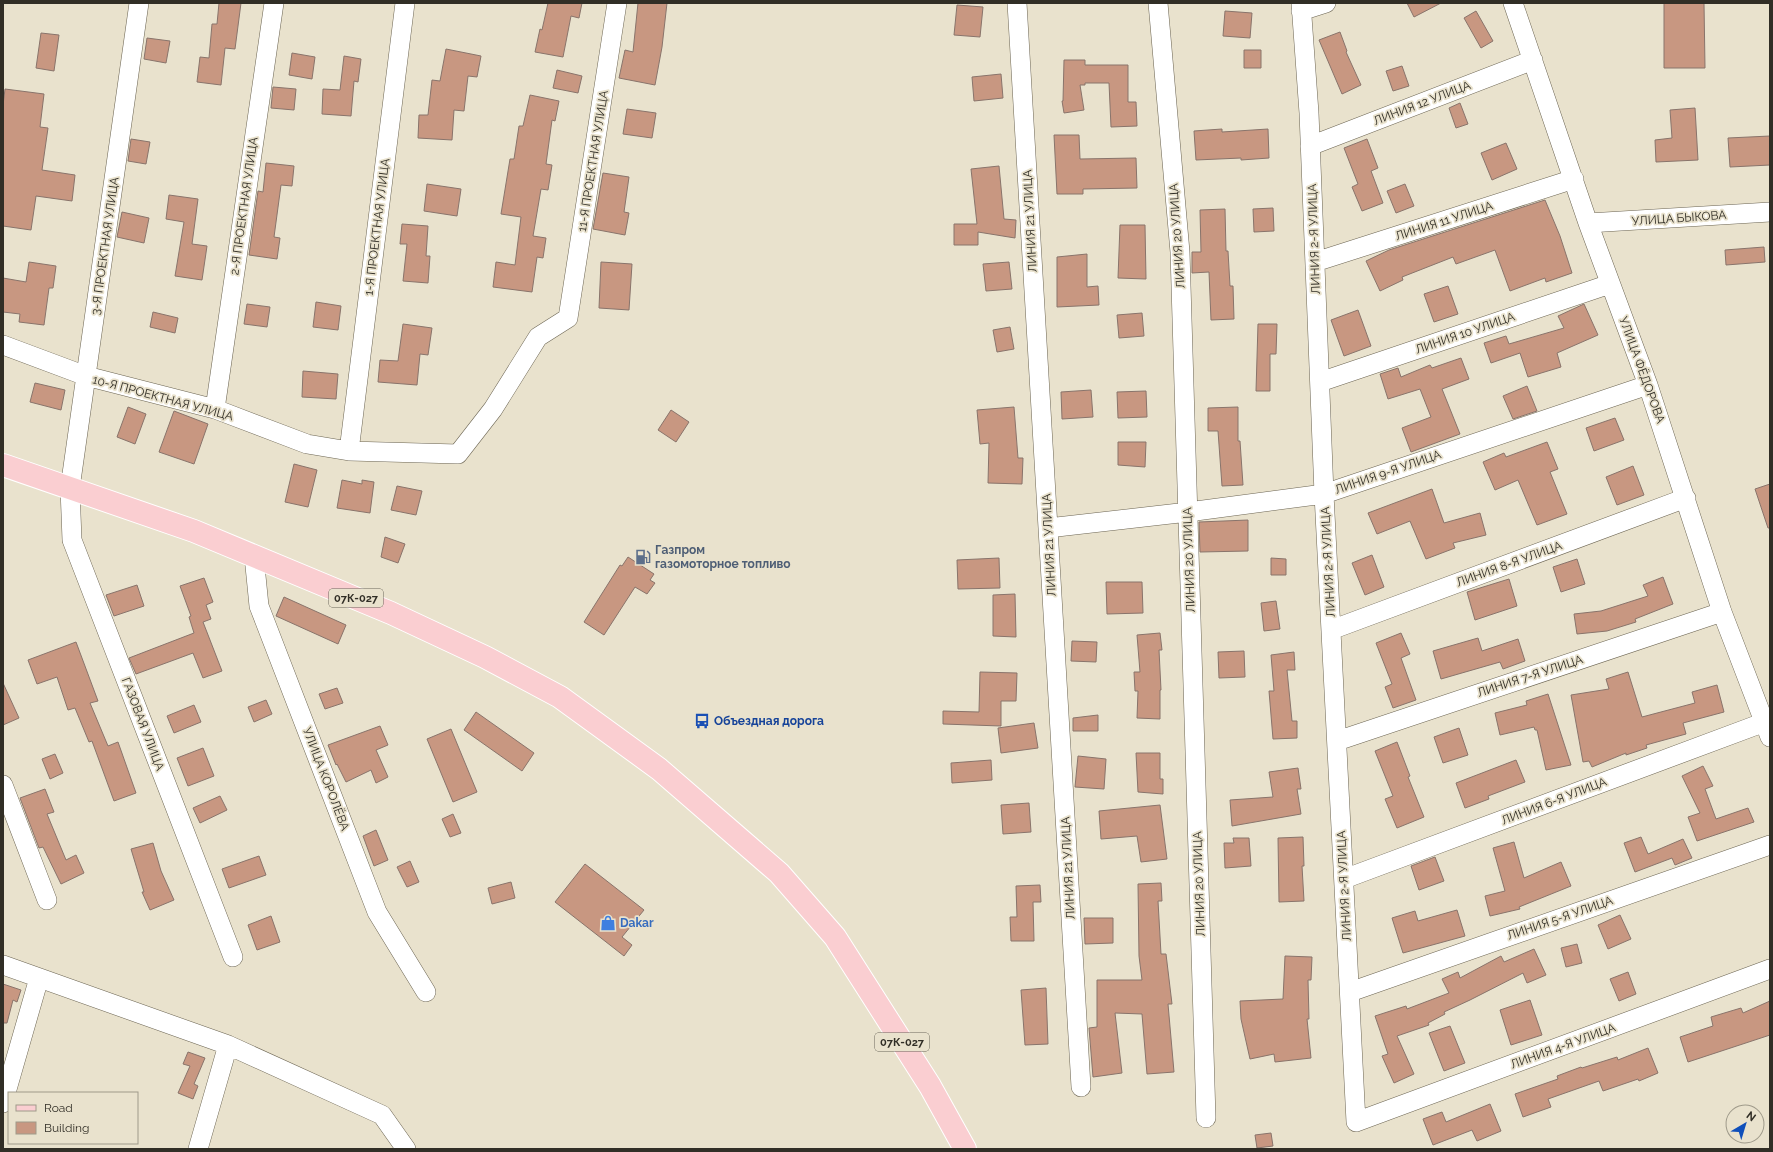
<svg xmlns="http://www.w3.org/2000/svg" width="1773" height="1152" font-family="Raleway,sans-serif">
  <rect width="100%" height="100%" fill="#e9e2cd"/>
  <path fill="#c89781" stroke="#89746b" d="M219,3H241L235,49L225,48L221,85L197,82L200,57L209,58L212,24H217Z
    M548,3H582L579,18L571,16L563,57L535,52L540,29L542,30Z
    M638,3H667L662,47L655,85L619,78L625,50L633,52Z
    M1407,3H1441L1414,17Z
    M1664,3H1704L1705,68H1664Z
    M957,5L983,7L980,37L954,35Z
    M1225,11L1252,13L1250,38L1223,36Z
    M1476,11L1493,41L1481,48L1464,18Z
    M1340,32L1347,51L1346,52L1361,85L1342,94L1319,40Z
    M41,33L59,35L54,71L36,68Z
    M147,38L170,41L166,63L144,59Z
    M446,49L481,56L477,77L468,76L464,111L454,110L452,140L418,138L419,115H428L432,80L440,81Z
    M1244,50H1261V68H1244Z
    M292,53L315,57L312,79L289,75Z
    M344,56L361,59L358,82L354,81L351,116L322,114L323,89L340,90Z
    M1064,60H1085V65H1128V102H1136L1137,126L1111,127L1109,83H1085V85H1080L1084,110L1064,113L1062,101H1063Z
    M1402,66L1409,86L1393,91L1386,71Z
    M557,70L582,76L578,93L553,88Z
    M1001,74L1003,98L974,101L972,77Z
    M273,87L296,89L294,110L271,108Z
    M5,89L44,94L40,127L48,128L42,170L75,175L72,201L36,196L31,230L3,226V105Z
    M530,95L559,101L555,121L552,120L546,164L552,165L548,190L541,189L533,236L546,238L543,258L537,257L532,292L493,287L496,262L515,265L521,217L501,214L510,159H514L519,126H523Z
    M1460,103L1468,124L1456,128L1449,108Z
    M1695,108L1698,160L1656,162L1655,140L1672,138L1670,110Z
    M627,109L656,113L652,138L623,134Z
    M1222,129V132L1268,129L1269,158L1241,160V158L1196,160L1194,131Z
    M1054,135H1079L1080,159L1136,158L1137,188L1083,189V194H1057Z
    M1770,136V165L1730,167L1728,138Z
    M131,139L150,142L146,164L128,161Z
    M1367,139L1378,168L1371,171L1383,203L1362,211L1352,187L1358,184L1344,148Z
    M1506,143L1517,169L1492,180L1481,153Z
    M266,163L294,166L292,186L281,185L274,237L280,238L277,259L249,255L258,191L263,192Z
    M999,166L1004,219L1016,220L1015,238L978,232V245H954V224H977L971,169Z
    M603,173L629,177L624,212L629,213L625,235L593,229Z
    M427,184L461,189L457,216L424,211Z
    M1405,184L1414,206L1396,213L1387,191Z
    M169,195L198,199L192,244L207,246L202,280L175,276L184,222L166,219Z
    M1545,200L1560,236L1572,273L1546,282L1545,278L1510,291L1495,250L1456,264L1453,257L1402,277L1403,280L1380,291L1366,261L1389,250Z
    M1273,208L1274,231L1254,232L1253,209Z
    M1225,209L1226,251H1228L1230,286H1233L1234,319L1211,320L1209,272L1192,273V252H1201L1200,210Z
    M122,212L149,218L144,243L117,237Z
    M402,224L428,226L426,256H430L428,283L403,281L407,244H400Z
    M1120,225H1145L1146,279L1118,278Z
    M1764,247L1765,262L1726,265L1725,250Z
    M1087,254V287L1098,286L1099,305L1057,307V257Z
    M29,262L56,266L53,288H49L44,325L19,322L20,314L3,312V278L26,282Z
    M601,262L632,264L629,310L599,308Z
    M1009,262L1012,289L986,291L983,264Z
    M1448,286L1458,314L1434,322L1424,294Z
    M316,302L341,306L338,330L313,327Z
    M247,304L270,307L267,327L244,324Z
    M1584,304L1598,335L1557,353L1561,367L1528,377L1520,353L1491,363L1484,343L1506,336L1509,344L1564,328L1558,316Z
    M1358,310L1371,346L1344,356L1331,320Z
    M153,312L178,318L175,333L150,327Z
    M1142,313L1144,336L1119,338L1117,315Z
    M403,324L432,328L428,355L420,354L417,385L378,382L380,360L398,361Z
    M1258,324H1277L1276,354H1270V391H1256Z
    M1010,327L1014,349L997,352L993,330Z
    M1461,358L1469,379L1442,389L1460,434L1411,452L1402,428L1431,417L1420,389L1388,399L1380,374L1398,368L1401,377L1430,365L1432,368Z
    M303,371L338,374L336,399L302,397Z
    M35,383L65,390L61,410L30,402Z
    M1527,386L1537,411L1513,419L1503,396Z
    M1091,390L1093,417L1062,419L1061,392Z
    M1146,391L1147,417L1118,418L1117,392Z
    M128,407L146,414L135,444L117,437Z
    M1014,407L1018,458H1023L1022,484L988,483L989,443L980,444L977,410Z
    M1238,407V441H1240L1243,485L1222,486L1218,431H1208V408Z
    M671,410L689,422L676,442L658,430Z
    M174,411L208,424L194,464L159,452Z
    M1615,418L1624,440L1594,451L1586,428Z
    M1118,442H1146L1145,467L1118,465Z
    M1547,442L1558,469L1550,472L1567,514L1537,525L1518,480L1495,490L1483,462L1504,453L1506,457Z
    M294,464L317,470L308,507L285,502Z
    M1633,466L1644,495L1617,505L1606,477Z
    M342,480L362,484V480L374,482L370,513L337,508Z
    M1770,484V528H1768L1755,489Z
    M397,486L422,491L416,515L391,510Z
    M1432,489L1444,523L1480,513L1486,535L1453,543L1455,548L1426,559L1410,521L1377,534L1368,513Z
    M1248,520V551L1200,552L1199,522Z
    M385,537L405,544L398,563L381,557Z
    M1372,555L1384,587L1365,595L1352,563Z
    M628,557L654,574L650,580L655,583L647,594L635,587L604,635L584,622L620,565L622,566Z
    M999,558L1000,588L958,589L957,560Z
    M1271,558L1286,559V575H1271Z
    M1577,559L1585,584L1561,592L1553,567Z
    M1663,577L1673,604L1635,619L1636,622L1607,631L1577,634L1574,614L1601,611L1648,596L1643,585Z
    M204,578L213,602L206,605L211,619L203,622L222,671L203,678L193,653L136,674L129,658L194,633L189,617L191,616L180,586Z
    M1509,579L1517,606L1475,620L1467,592Z
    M1106,582H1142L1143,613L1107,614Z
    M137,585L144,606L114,616L106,595Z
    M1015,594L1016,637L993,636V595Z
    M284,597L346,625L338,644L276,616Z
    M1276,601L1280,629L1264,631L1261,603Z
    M1160,633L1162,650H1159L1161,690H1160V719L1137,718L1138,691H1135L1134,672H1140L1137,635Z
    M1401,633L1410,654L1401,658L1416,700L1393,708L1385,687L1392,684L1376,643Z
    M1478,638L1482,651L1518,639L1525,661L1503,669L1500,662L1441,679L1433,651Z
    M1072,641L1097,642L1096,662L1071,661Z
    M76,642L98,701L90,703L108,746L118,742L136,793L114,801L92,741L89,742L75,708L68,710L57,677L37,684L28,660Z
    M1244,651L1245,677L1219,678L1218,652Z
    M1294,652L1295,670H1287L1292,721H1297V738L1273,739L1269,691H1274L1271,655Z
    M980,672L1017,673L1016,701H1001V726L943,724V711L979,712Z
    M1628,672L1642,717L1695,703L1692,692L1717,685L1724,712L1683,723L1686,734L1646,745L1647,748L1626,755V753L1592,767L1589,761L1583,762L1571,695L1609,689L1606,679Z
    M3,683L19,718L3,725Z
    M337,688L343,703L325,709L319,694Z
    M1548,694L1571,765L1546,770L1537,730H1535L1534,727L1500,735L1495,713L1527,705L1526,701Z
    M266,700L272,714L254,722L248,707Z
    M194,705L201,722L174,733L167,716Z
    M476,712L534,753L522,771L464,730Z
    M1098,715V731H1073V718Z
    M1034,723L1038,748L1001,753L998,728Z
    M380,726L388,745L376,750L388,777L376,783L371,770L346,782L337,764L336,765L328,745Z
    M1459,728L1468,755L1443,763L1434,737Z
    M451,729L477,792L453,802L427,739Z
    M1397,742L1410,776L1408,777L1424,817L1397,828L1385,799L1393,796L1375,751Z
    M203,748L214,776L188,786L177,758Z
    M1136,753H1160V779H1163V794L1138,792Z
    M55,754L63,773L50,779L42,759Z
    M1078,756L1106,759L1104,789L1075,787Z
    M991,760L992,780L952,783L951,763Z
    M1516,760L1525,782L1488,796L1489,799L1465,808L1456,783Z
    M1703,766L1713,786L1705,789L1716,819L1748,808L1754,822L1697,841L1688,817L1700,813L1682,776Z
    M1298,768L1301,789H1297L1301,814L1232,826L1230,800L1273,797L1269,772Z
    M45,789L54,812L47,814L66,860L76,855L84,873L61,884L43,847L39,848L20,798Z
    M220,796L227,810L200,823L193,808Z
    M1029,803L1031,832L1003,834L1001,805Z
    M1160,805L1167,859L1141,862L1137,836L1101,839L1099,811Z
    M453,814L461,833L450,837L442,819Z
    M376,830L388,860L374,866L363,836Z
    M1303,837L1304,866H1302L1304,901L1279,902L1278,838Z
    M1641,837L1648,854L1683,839L1692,858L1675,865L1672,858L1635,872L1624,843Z
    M1233,838H1249L1251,866L1225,868L1224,843H1234Z
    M1514,842L1524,878L1561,862L1571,886L1519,907L1520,909L1490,916L1485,896L1505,891L1493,848Z
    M153,843L161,871L174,900L150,910L142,892H144L131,849Z
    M259,856L266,875L229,888L222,869Z
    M1435,857L1444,881L1419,890L1411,866Z
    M410,861L419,882L407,887L397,867Z
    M585,864L644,910L622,937L632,945L624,956L555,902Z
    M511,882L515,898L492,904L488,888Z
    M1161,883L1162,901H1158L1161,954H1166L1172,1004H1168L1174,1072L1147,1074L1142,1014L1115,1013L1122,1073L1093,1077L1089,1028L1097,1027V980H1142L1139,956L1138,884Z
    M1040,885L1041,902H1033L1034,941H1011L1010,917H1017L1016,886Z
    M1457,910L1465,936L1403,953L1392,918L1415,911L1418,921Z
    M1620,915L1631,939L1608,949L1598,925Z
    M271,916L280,942L257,950L248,925Z
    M1084,918H1113V943L1085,944Z
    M1577,944L1582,963L1566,967L1561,948Z
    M1534,949L1546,975L1527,983L1523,973L1470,1000L1444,1012L1445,1014L1428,1023L1429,1025L1397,1036L1414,1074L1394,1083L1382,1056L1388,1054L1375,1016L1406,1006L1407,1009L1449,993L1442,979L1458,972L1460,978L1501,956L1504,962Z
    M1285,956L1312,957L1311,980H1308L1309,1019H1307L1311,1058L1275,1062L1274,1054L1250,1059L1241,1019L1240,1001L1283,999Z
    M1628,972L1636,994L1619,1001L1610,979Z
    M3,984L21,990L17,1002L13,1000L7,1023H3Z
    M1046,988L1048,1044L1025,1045L1021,990Z
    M1530,1000L1542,1035L1511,1045L1500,1010Z
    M1770,1001V1035L1688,1062L1680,1037L1713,1026L1711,1017L1741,1008L1743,1013Z
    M1450,1026L1465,1063L1444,1071L1429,1033Z
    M1648,1048L1658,1073L1639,1081L1638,1079L1603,1091L1599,1081L1548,1099L1551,1107L1523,1117L1515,1094L1558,1079L1557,1076L1581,1067L1582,1068L1617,1057L1618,1060Z
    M188,1052L205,1058L194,1084L198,1086L193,1099L178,1093L190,1066L183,1064Z
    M1490,1104L1501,1131L1477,1141L1472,1130L1433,1145L1423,1119L1442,1112L1446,1122Z
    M1271,1133L1273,1146L1257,1148L1255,1135Z"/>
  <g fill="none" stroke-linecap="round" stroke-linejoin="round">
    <defs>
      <path id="minor" d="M139,3L70,488L72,540L233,957
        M1017,3L1081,1087
        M1158,3L1180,252L1206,1118
        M1301,3L1309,113L1324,494L1356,1122L1770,969
        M1513,3L1588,223L1648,385L1722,612L1770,737
        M1301,11L1326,3
        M1310,146L1533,60
        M1588,223L1770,212
        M1315,262L1574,179
        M3,345L86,376L215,409L307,444L349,451L458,454L493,409L538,337L568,318L617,3
        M1320,382L1610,284
        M215,409L274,3
        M349,451L405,3
        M1048,528L1188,512L1324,494L1648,385
        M254,556L259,606L377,912L426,992
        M1331,630L1686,498
        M1337,741L1722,612
        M3,785L47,900
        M1344,879L1765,722
        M3,965L228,1045L382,1115L406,1149
        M1350,992L1770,845
        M3,1103L39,978
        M198,1149L228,1045"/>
      <path id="major" d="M3,465L194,531L391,613L485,657L560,697L659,769L779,873L835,937L930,1086L965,1149"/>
    </defs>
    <use href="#minor" stroke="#6c6553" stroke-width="20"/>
    <use href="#major" stroke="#fff" stroke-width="24"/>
    <use href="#minor" stroke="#fff" stroke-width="19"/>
    <use href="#major" stroke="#faced1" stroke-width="22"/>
  </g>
  <defs>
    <symbol id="fuel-bare" viewBox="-9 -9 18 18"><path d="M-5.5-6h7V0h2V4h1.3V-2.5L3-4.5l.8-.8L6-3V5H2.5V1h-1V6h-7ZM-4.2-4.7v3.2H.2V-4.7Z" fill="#5c6f8a" stroke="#e9e2cd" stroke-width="2.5" paint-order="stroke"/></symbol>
    <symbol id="bus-bare" viewBox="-9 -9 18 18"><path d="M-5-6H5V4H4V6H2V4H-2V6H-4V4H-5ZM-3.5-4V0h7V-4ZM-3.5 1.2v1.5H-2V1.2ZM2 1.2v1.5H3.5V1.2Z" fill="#1a4fb4" stroke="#e9e2cd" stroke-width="2.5" paint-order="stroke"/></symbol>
    <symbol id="shop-bare" viewBox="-9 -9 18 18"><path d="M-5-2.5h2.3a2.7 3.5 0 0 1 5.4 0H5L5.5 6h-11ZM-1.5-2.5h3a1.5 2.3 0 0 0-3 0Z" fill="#3f7fe0" stroke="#e9e2cd" stroke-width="2.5" paint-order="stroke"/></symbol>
  </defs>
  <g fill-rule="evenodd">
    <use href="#fuel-bare" x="632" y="546" width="22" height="22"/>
    <use href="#bus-bare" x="691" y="710" width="22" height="22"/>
    <use href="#shop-bare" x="597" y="912" width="22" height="22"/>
  </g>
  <g text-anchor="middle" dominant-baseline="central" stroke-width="3.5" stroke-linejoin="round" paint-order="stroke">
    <g fill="#e9e2cd" stroke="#686458" stroke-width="1">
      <rect x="329" y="589" width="54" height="18" rx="3"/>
      <rect x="875" y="1033" width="54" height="18" rx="3"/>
    </g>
    <g font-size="11" font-weight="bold" fill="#312e26">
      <text x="356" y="598">07К-027</text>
      <text x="902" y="1042">07К-027</text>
    </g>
    <g font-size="12" fill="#312e26" stroke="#e9e2cd">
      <text transform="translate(1422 103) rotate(-21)">ЛИНИЯ 12 УЛИЦА</text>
      <text transform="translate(593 161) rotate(-81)">11-Я ПРОЕКТНАЯ УЛИЦА</text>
      <text transform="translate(244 206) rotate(-82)">2-Я ПРОЕКТНАЯ УЛИЦА</text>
      <text transform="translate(1679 218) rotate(-4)">УЛИЦА БЫКОВА</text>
      <text transform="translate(1030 221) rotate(-93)">ЛИНИЯ 21 УЛИЦА</text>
      <text transform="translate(1444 221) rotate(-18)">ЛИНИЯ 11 УЛИЦА</text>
      <text transform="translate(377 227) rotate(-83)">1-Я ПРОЕКТНАЯ УЛИЦА</text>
      <text transform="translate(1177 236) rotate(-94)">ЛИНИЯ 20 УЛИЦА</text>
      <text transform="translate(1314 239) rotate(-92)">ЛИНИЯ 2-Я УЛИЦА</text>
      <text transform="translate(105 246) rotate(-82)">3-Я ПРОЕКТНАЯ УЛИЦА</text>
      <text transform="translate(1465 333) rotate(-19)">ЛИНИЯ 10 УЛИЦА</text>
      <text transform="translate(1642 370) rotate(70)">УЛИЦА ФЁДОРОВА</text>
      <text transform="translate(163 398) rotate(15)">10-Я ПРОЕКТНАЯ УЛИЦА</text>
      <text transform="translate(1388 472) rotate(-19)">ЛИНИЯ 9-Я УЛИЦА</text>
      <text transform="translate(1049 545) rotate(-93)">ЛИНИЯ 21 УЛИЦА</text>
      <text transform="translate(1189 560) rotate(-92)">ЛИНИЯ 20 УЛИЦА</text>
      <text transform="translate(1328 562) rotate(-93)">ЛИНИЯ 2-Я УЛИЦА</text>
      <text transform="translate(1509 564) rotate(-20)">ЛИНИЯ 8-Я УЛИЦА</text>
      <text transform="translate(1530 676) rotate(-18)">ЛИНИЯ 7-Я УЛИЦА</text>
      <text transform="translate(143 724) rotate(69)">ГАЗОВАЯ УЛИЦА</text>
      <text transform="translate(326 779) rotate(69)">УЛИЦА КОРОЛЁВА</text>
      <text transform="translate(1554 801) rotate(-21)">ЛИНИЯ 6-Я УЛИЦА</text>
      <text transform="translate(1068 868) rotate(-93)">ЛИНИЯ 21 УЛИЦА</text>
      <text transform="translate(1199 884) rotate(-92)">ЛИНИЯ 20 УЛИЦА</text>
      <text transform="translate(1344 886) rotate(-93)">ЛИНИЯ 2-Я УЛИЦА</text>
      <text transform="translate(1560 918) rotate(-19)">ЛИНИЯ 5-Я УЛИЦА</text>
      <text transform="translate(1563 1046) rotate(-20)">ЛИНИЯ 4-Я УЛИЦА</text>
    </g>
    <g font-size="12" font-weight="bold" fill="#4e5e75" stroke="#e9e2cd" text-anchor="start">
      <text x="655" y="550">Газпром<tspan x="655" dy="14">газомоторное топливо</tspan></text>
    </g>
    <g font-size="12" font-weight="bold" fill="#164399" stroke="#e9e2cd" text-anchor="start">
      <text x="714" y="721">Объездная дорога</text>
    </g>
    <g font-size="12" font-weight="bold" fill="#366cbe" stroke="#e9e2cd" text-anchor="start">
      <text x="620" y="923">Dakar</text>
    </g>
  </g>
  <rect width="1773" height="1152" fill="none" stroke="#312e26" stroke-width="8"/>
  <rect x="8" y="1092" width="130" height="52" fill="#e9e2cd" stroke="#9f9a8a"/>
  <rect x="16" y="1105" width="20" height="6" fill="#faced1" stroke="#9f9a8a"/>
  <text x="44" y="1112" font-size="12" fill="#312e26">Road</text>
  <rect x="16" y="1122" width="20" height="12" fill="#c89781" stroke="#9f9a8a"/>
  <text x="44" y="1132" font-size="12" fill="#312e26">Building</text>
  <g transform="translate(1745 1124) rotate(38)"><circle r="19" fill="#e9e2cd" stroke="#9f9a8a"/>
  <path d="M0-3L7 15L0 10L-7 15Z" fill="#0f4fba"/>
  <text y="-6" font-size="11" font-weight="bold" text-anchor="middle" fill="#312e26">N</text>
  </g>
</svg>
